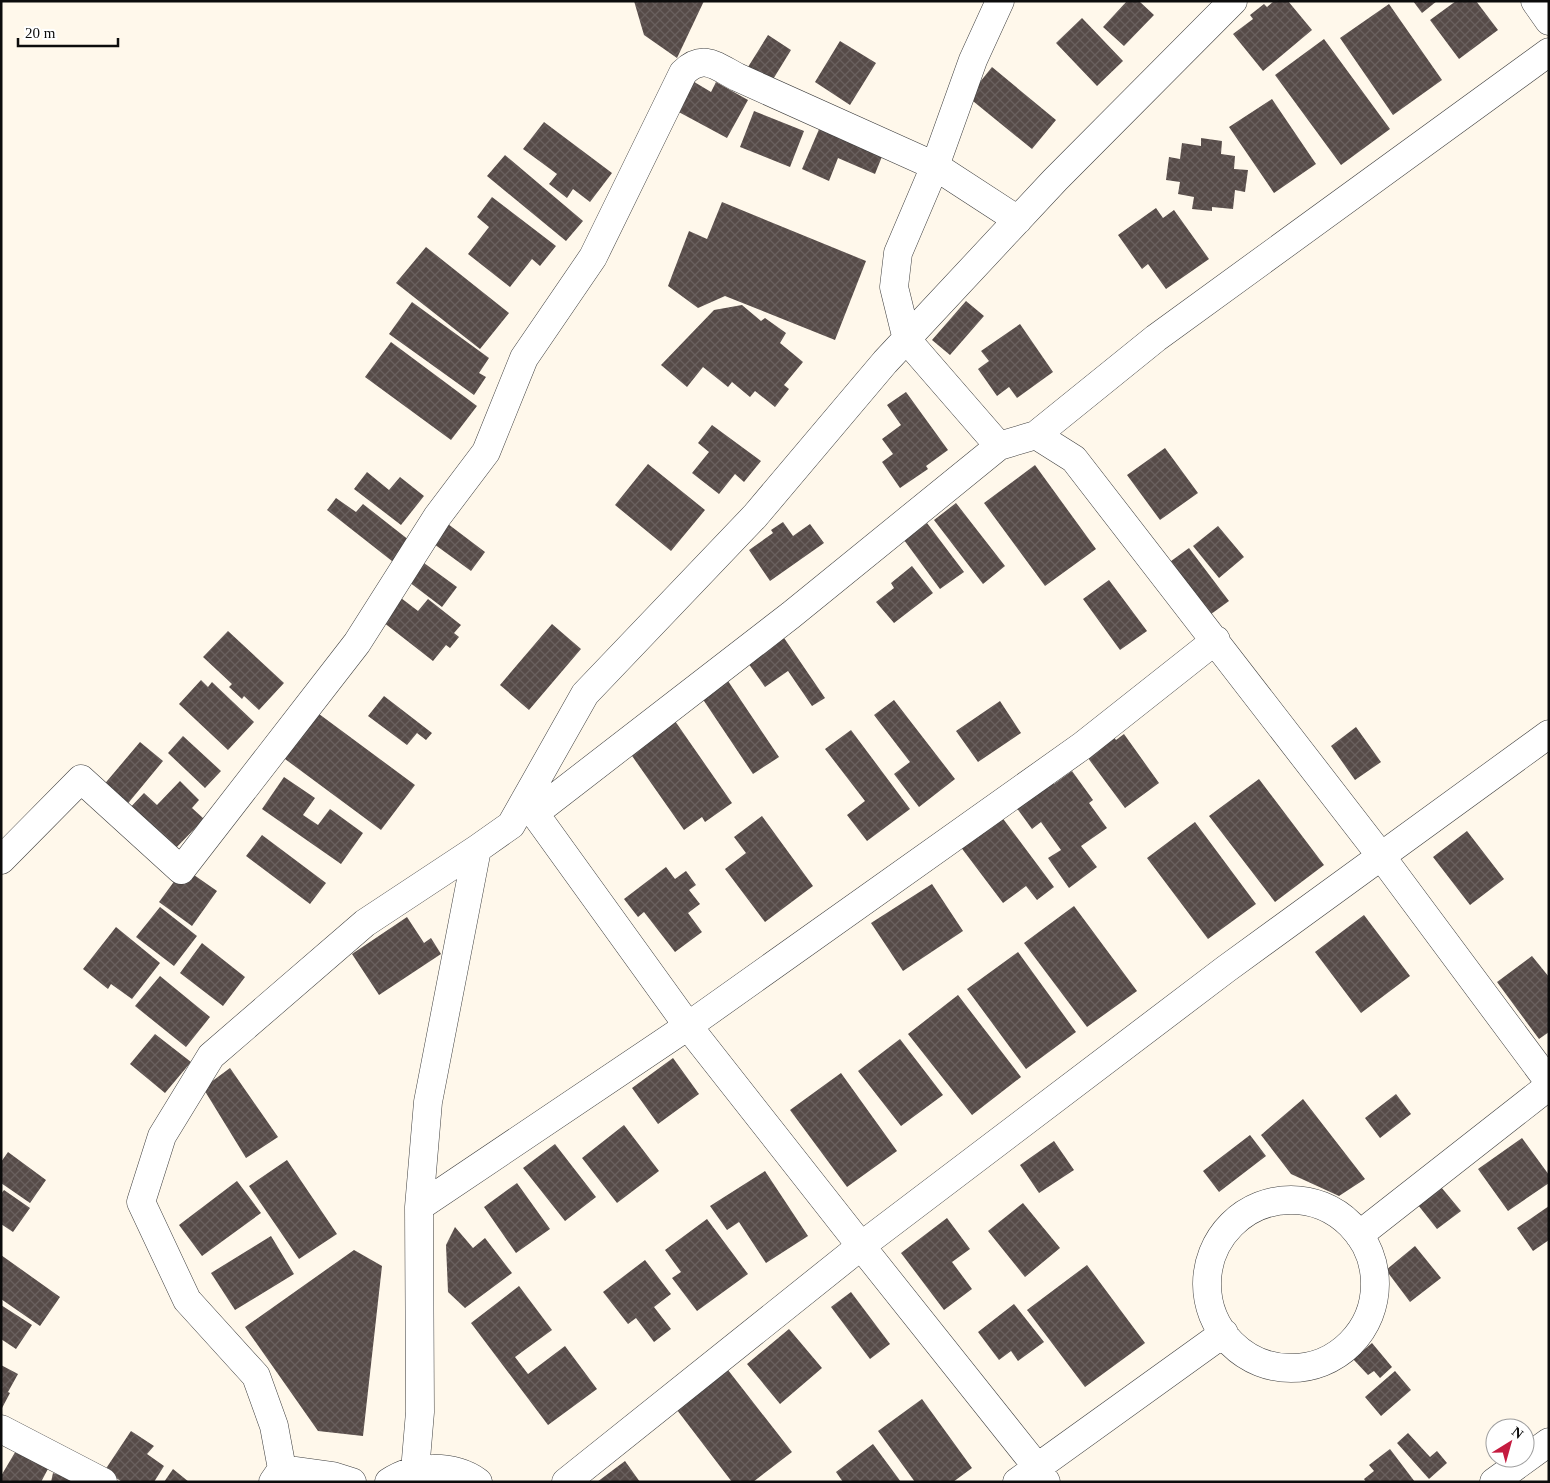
<svg xmlns="http://www.w3.org/2000/svg" width="1550" height="1483" font-family="Georgia,serif">
  <defs>
    <pattern id="building-cross-hatch" width="8" height="8" patternUnits="userSpaceOnUse" patternTransform="scale(1.25)"><rect width="8" height="8" fill="#564b48"/><path d="M0 0l8 8M0 8l8-8" fill="none" stroke="#69605e"/></pattern>
  </defs>
  <rect width="100%" height="100%" fill="#fff8eb"/>
  <path fill="url(#building-cross-hatch)" d="M634,1H704L677,58L644,35Z
    M1127,1H1139L1154,15L1124,46L1103,27Z
    M1274,1H1288L1312,30L1263,71L1233,34L1253,19L1250,15L1264,4L1267,7Z
    M1413,1H1437L1422,13Z
    M1456,1H1476L1498,30L1459,59L1430,20Z
    M1389,4L1442,80L1393,115L1340,38Z
    M1082,18L1123,61L1097,86L1056,43Z
    M768,35L791,50L772,81L748,67Z
    M1324,39L1390,129L1341,165L1275,75Z
    M840,41L876,63L850,105L815,82Z
    M992,67L1056,120L1032,149L968,97Z
    M691,80L711,92L716,82L748,100L727,138L675,110Z
    M1272,99L1316,164L1274,193L1229,127Z
    M754,111L804,131L790,167L740,147Z
    M544,122L612,173L590,202L573,189L567,198L549,184L557,174L523,149Z
    M820,127L883,154L875,174L838,158L829,181L802,169Z
    M1201,138L1222,141L1221,154L1235,156L1234,169L1248,170L1245,192L1235,190L1233,209L1212,207V211L1192,209L1194,197L1178,194L1180,182L1166,180L1169,157L1180,159L1182,143L1201,146Z
    M505,155L583,221L566,241L487,176Z
    M492,197L556,246L540,266L532,259L510,287L468,254L489,227L477,217Z
    M722,202L866,261L835,340L725,296L698,308L668,286L689,231L707,239Z
    M1156,208L1163,218L1174,210L1209,259L1166,289L1148,264L1142,269L1118,235Z
    M426,247L509,313L480,349L396,283Z
    M966,301L984,316L950,355L932,340Z
    M412,302L489,358L479,373L486,377L474,395L389,334Z
    M742,305L761,321L765,318L786,333L780,343L803,362L784,385L789,389L775,407L755,391L750,397L732,382L728,387L703,367L687,387L661,365L714,310Z
    M1020,324L1053,372L1017,398L1009,387L997,396L978,369L989,361L981,351Z
    M391,342L477,406L451,440L365,377Z
    M906,392L948,450L926,466L928,469L900,488L882,462L893,454L882,439L901,425L887,405Z
    M712,425L761,461L744,482L735,474L719,494L692,473L709,452L698,443Z
    M1165,448L1198,493L1160,520L1127,475Z
    M648,464L705,510L671,551L615,505Z
    M1035,465L1096,549L1045,586L984,503Z
    M367,472L389,490L400,477L424,496L401,525L354,489Z
    M336,498L356,512L363,504L414,544L397,565L327,510Z
    M956,503L1005,566L983,584L934,520Z
    M783,522L793,536L810,524L824,543L770,581L749,550L773,533L771,530Z
    M927,523L964,572L940,589L904,540Z
    M448,524L485,552L471,571L434,544Z
    M1218,526L1244,557L1219,578L1193,546Z
    M1189,548L1229,601L1207,617L1167,564Z
    M424,563L457,587L442,607L409,582Z
    M912,566L933,593L894,623L876,602L894,588L891,583Z
    M1109,580L1147,631L1120,650L1083,599Z
    M401,598L418,611L428,599L461,625L454,633L459,637L450,648L446,645L433,661L383,622Z
    M552,624L581,649L529,710L500,685Z
    M228,631L284,683L259,710L244,696L242,699L229,687L232,684L203,657Z
    M782,635L825,698L812,706L788,671L765,687L746,660Z
    M726,678L779,757L753,774L700,695Z
    M201,680L208,687L212,682L254,722L228,750L179,704Z
    M384,696L432,733L426,740L417,733L407,745L368,716Z
    M894,700L955,779L919,807L894,774L910,762L874,715Z
    M1000,701L1021,733L978,762L956,731Z
    M315,711L415,785L381,830L281,756Z
    M675,721L732,803L705,822L702,817L684,830L630,753Z
    M1356,727L1381,762L1355,780L1331,746Z
    M851,730L910,809L867,841L847,815L865,801L825,749Z
    M1109,731L1116,740L1124,734L1159,783L1125,808L1082,750Z
    M183,736L221,771L205,788L168,753Z
    M140,742L163,761L125,807L102,787Z
    M1072,771L1093,800L1089,803L1107,828L1081,846L1097,867L1069,888L1048,858L1061,850L1041,822L1032,829L1013,803L1049,777L1054,784Z
    M284,777L315,798L303,815L318,825L330,809L363,833L341,864L262,809Z
    M1259,779L1324,865L1275,902L1209,816Z
    M180,781L199,800L192,808L204,819L171,853L127,811L144,793L157,805Z
    M762,816L813,886L765,922L725,869L746,853L734,837Z
    M1001,816L1054,887L1037,900L1026,886L1003,903L960,846Z
    M1195,822L1256,904L1208,939L1147,858Z
    M1467,831L1504,879L1470,905L1433,857Z
    M262,835L326,883L310,904L246,856Z
    M666,867L675,879L686,871L696,885L689,890L700,904L688,913L702,932L675,952L644,912L638,917L624,899Z
    M184,868L217,891L192,926L159,902Z
    M932,884L963,931L903,971L871,923Z
    M1074,906L1137,991L1087,1027L1024,943Z
    M160,907L197,936L174,966L136,937Z
    M1364,915L1410,976L1361,1013L1315,952Z
    M407,917L424,943L431,938L441,954L379,995L352,954Z
    M116,927L160,963L132,999L111,984L108,989L83,969Z
    M202,943L245,977L223,1006L180,973Z
    M1018,952L1076,1032L1026,1069L967,989Z
    M1532,956L1549,977V1032L1539,1039L1497,982Z
    M160,976L210,1017L186,1047L135,1006Z
    M958,995L1021,1077L972,1115L908,1034Z
    M155,1034L191,1062L165,1093L130,1064Z
    M900,1039L943,1095L901,1126L858,1071Z
    M673,1058L699,1094L658,1124L632,1088Z
    M230,1068L278,1137L246,1158L203,1088Z
    M841,1073L897,1151L847,1187L790,1110Z
    M1396,1094L1411,1114L1380,1138L1365,1118Z
    M1303,1099L1365,1179L1339,1196L1291,1174L1261,1135Z
    M624,1125L659,1171L617,1203L582,1158Z
    M1250,1135L1266,1156L1219,1192L1203,1171Z
    M1522,1138L1549,1175V1183L1508,1211L1478,1169Z
    M1054,1141L1074,1170L1039,1193L1020,1165Z
    M555,1144L596,1197L565,1221L523,1168Z
    M8,1152L46,1180L30,1203L1,1183V1162Z
    M287,1160L337,1234L299,1259L249,1186Z
    M765,1171L808,1236L766,1263L739,1222L727,1230L710,1206Z
    M237,1181L261,1213L202,1256L179,1225Z
    M517,1183L550,1229L516,1253L484,1207Z
    M1441,1187L1461,1211L1437,1229L1418,1205Z
    M4,1190L30,1208L13,1232L1,1224V1194Z
    M1023,1203L1060,1248L1025,1277L988,1231Z
    M1549,1206V1240L1533,1251L1517,1228Z
    M947,1218L970,1249L952,1262L972,1289L944,1310L901,1253Z
    M707,1219L748,1274L697,1311L672,1278L681,1272L665,1250Z
    M455,1227L473,1248L485,1238L512,1273L465,1308L448,1292L446,1245Z
    M271,1236L294,1274L235,1310L211,1273Z
    M1415,1246L1441,1278L1410,1302L1386,1270Z
    M354,1250L382,1266L363,1436L318,1431L245,1327Z
    M1,1255L60,1297L40,1326L1,1299Z
    M645,1260L671,1294L654,1307L671,1329L654,1342L636,1318L628,1324L603,1292Z
    M1087,1265L1145,1343L1085,1387L1027,1310Z
    M519,1286L552,1330L515,1357L528,1374L565,1346L597,1389L548,1425L471,1323Z
    M851,1292L890,1344L870,1359L831,1307Z
    M1014,1304L1044,1342L1018,1361L1011,1351L999,1360L978,1332Z
    M1,1305L32,1325L16,1349L1,1339Z
    M789,1329L822,1368L780,1404L747,1364Z
    M1372,1343L1392,1367L1380,1378L1374,1371L1368,1375L1353,1359Z
    M1,1365L18,1374L8,1392L10,1393L1,1410Z
    M728,1370L792,1452L753,1482H732L677,1410Z
    M1395,1371L1411,1390L1381,1416L1365,1397Z
    M922,1399L972,1468L953,1482H915L878,1431Z
    M131,1431L154,1446L147,1454L164,1466L154,1482H122L105,1470Z
    M1408,1433L1430,1457L1437,1451L1447,1463L1429,1479L1397,1443Z
    M873,1444L901,1482H843L836,1472Z
    M17,1449L49,1467L41,1482H1V1476Z
    M1390,1449L1415,1482H1366L1364,1479L1374,1471L1369,1465Z
    M625,1461L640,1482H597Z
    M173,1469L189,1482H164Z
    M53,1473L79,1481V1482H51Z"/>
  <g fill="none" stroke-linecap="round" stroke-linejoin="round">
    <defs>
      <path id="minor" d="M1535,1L1549,21
        M1036,435L1156,338L1549,52
        M999,446L1036,435L1074,459L1381,856L1549,1082
        M525,800L688,1026L861,1246L1037,1467L1046,1482
        M535,813L791,615L999,446L907,340L894,287L898,253L935,166L973,60L1000,1
        M1,860L81,779L181,870L357,643L437,517L486,452L524,358L593,257L683,73C703,53 716,66 737,77L935,166L1018,220
        M1207 1284a84 84 0 1 1 168 0a84 84 0 1 1-168 0Z
        M419,1207L688,1026L1082,746L1216,640
        M1359,1235L1549,1086
        M1,1429L103,1482
        M282,1469L333,1476L352,1482
        M415,1471L420,1412L419,1207L428,1102L477,849L511,825L585,694L755,516L885,362L1055,180L1233,1
        M273,1482L282,1469L274,1426L256,1376L187,1300L141,1202L162,1136L211,1056L365,923L477,849
        M389,1482C414,1465 453,1464 478,1482
        M566,1482L861,1246L1226,969L1549,734
        M1017,1482L1224,1333
        M1494,1482L1549,1442"/>
    </defs>
    <use href="#minor" stroke="#3f3f3f" stroke-width="29"/>
    <use href="#minor" stroke="#fff" stroke-width="28"/>
  </g>
  <rect width="1550" height="1483" fill="none" stroke="#0c0c0c" stroke-width="5"/>
  <g transform="translate(1510 1443) rotate(37)"><circle r="24" fill="#ffffff" stroke="#9e9e9e"/>
  <path d="M0-4L9 19L0 12L-9 19Z" fill="#c51b3f"/>
  <text y="-8" font-size="14" font-weight="bold" text-anchor="middle" fill="#0c0c0c">N</text>
  </g>
  <path d="M18 38v8h100v-8" fill="none" stroke="#0c0c0c" stroke-width="2.5"/>
  <text x="25" y="38" font-size="15" fill="#0c0c0c" stroke="#ffffff" stroke-width="4" paint-order="stroke">20 m</text>
</svg>
